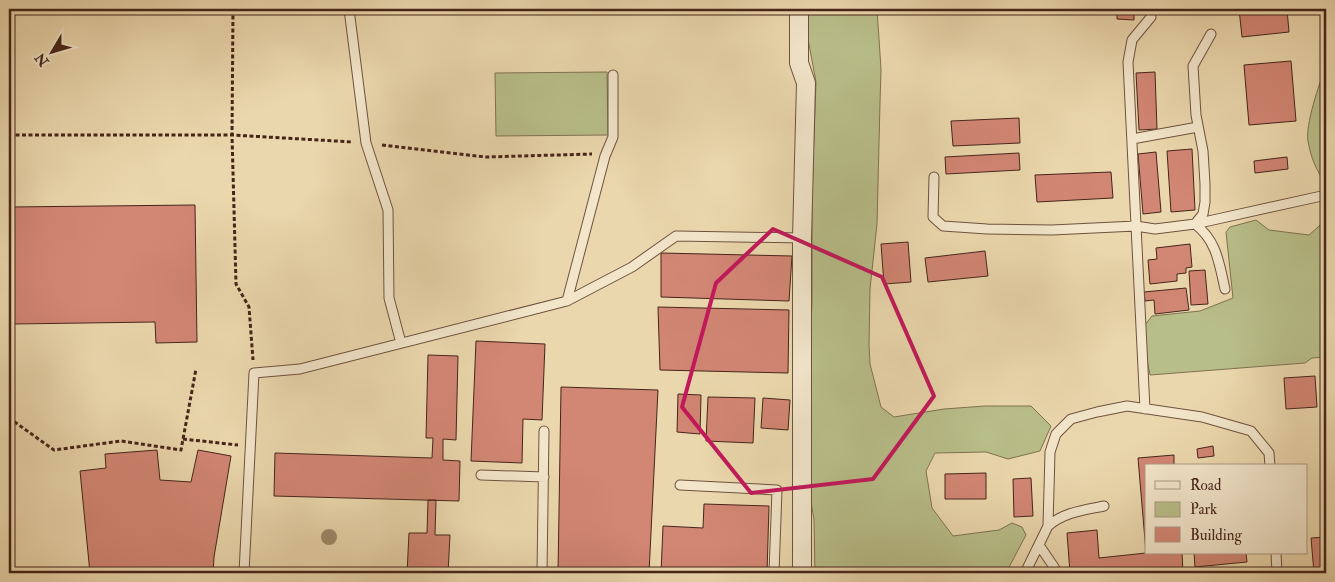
<svg xmlns="http://www.w3.org/2000/svg" width="1335" height="582" font-family="'IM FELL Double Pica',serif">
  <rect width="100%" height="100%" fill="#ebd7ad"/>
  <filter id="stains"><feTurbulence type="fractalNoise" baseFrequency=".004" numOctaves="4"/><feColorMatrix values="0 0 0 0 .2 0 0 0 0 .09 0 0 0 0 .02 0 0 0 .5 -.17"/></filter>
  <radialGradient id="worn" r=".72"><stop offset=".6" stop-color="#630" stop-opacity="0"/><stop offset="1" stop-color="#630" stop-opacity=".3"/></radialGradient>
  <path fill="#b8be89" stroke="#7f7251" d="M808,9H877L881,69L880,103L877,224L870,289L869,344L870,364L881,407L894,417L944,409L985,406H1031L1051,426L1040,451L1008,459L986,452L935,453L926,471L932,508L953,536L999,530L1012,523L1022,527L1026,535L1006,573H815L814,520L808,483L809,376L812,302V192L816,82L808,39Z
    M1326,68V184C1316,170 1311,158 1308,141C1305,127 1319,82 1326,68Z
    M607,72L608,135L496,136L495,73Z
    M1256,220L1269,230L1309,235L1326,220V357L1312,358L1305,363L1150,375L1145,349L1144,326L1152,316L1200,311L1233,298L1226,232L1230,227Z"/>
  <path fill="#d28674" stroke="#462519" d="M1117,9H1134V20L1117,19Z
    M1239,9H1287L1289,32L1242,37Z
    M1291,61L1296,121L1249,125L1244,65Z
    M1155,72L1157,129L1139,130L1136,73Z
    M1019,118L1020,143L953,146L951,121Z
    M1192,149L1195,210L1171,212L1167,151Z
    M1156,152L1161,212L1143,214L1138,154Z
    M1019,153L1020,170L946,174L945,157Z
    M1287,157L1288,169L1255,173L1254,161Z
    M1111,172L1113,198L1037,202L1035,175Z
    M195,205L197,342L156,343L155,322L14,324L13,264H9V207Z
    M908,242L911,282L884,284L881,244Z
    M1190,244L1192,267L1186,268V273L1177,274V281L1150,284L1148,260L1157,259L1156,248Z
    M985,251L988,276L928,282L925,258Z
    M661,253L792,256L789,301L661,297Z
    M1205,270L1208,304L1191,305L1189,271Z
    M1186,288L1189,310L1155,314L1154,300L1145,301L1144,292Z
    M658,307L789,310L788,373L660,370Z
    M476,341L545,344L542,420L523,419L522,463L471,461Z
    M428,355L458,356L456,440L443,439V460L460,461L459,501L274,496L275,453L432,458L433,438H426Z
    M1315,376L1317,407L1286,409L1284,378Z
    M561,387L658,390L649,573H558Z
    M678,394L701,395L700,434L677,432Z
    M708,397L755,398L753,443L706,441Z
    M763,398L790,400L788,430L761,428Z
    M1213,446L1214,456L1198,458L1197,449Z
    M157,450L160,480L191,482L198,450L231,456L214,557L213,573H90L80,471L106,468L105,454Z
    M1174,455V466H1146V552L1138,458Z
    M986,473V499H945V474Z
    M1031,478L1033,516L1014,517L1013,479Z
    M428,500H436L435,535H450L448,573H407L409,533H427Z
    M704,504L769,506L767,573H661L663,526L703,528Z
    M1097,530L1099,558L1146,553H1182L1183,573H1070L1067,533Z
    M1326,537V573H1314L1311,538Z
    M1194,553H1246L1247,562L1195,567Z"/>
  <g fill="none" stroke-linecap="round" stroke-linejoin="round">
    <defs>
      <path id="lane" d="M349,9L366,143L388,210L389,298L401,343
        M1132,139L1198,127
        M934,177L933,217L943,226L987,229L1052,230L1136,226L1155,229L1195,224L1203,214L1205,202V184L1203,151L1196,115L1193,66L1211,34
        M1195,224L1326,195
        M1195,224C1217,241 1219,263 1225,289
        M567,301L605,156L613,137V75
        M1145,409L1128,62L1132,40L1151,17
        M481,475L544,477
        M680,485L777,490L774,573
        M1048,526C1064,512 1084,510 1104,506
        M1039,545L1054,567L1056,573
        M1276,553L1277,573
        M244,573L254,373L300,369L567,301L632,267L676,236L802,238
        M542,573L544,431
        M1025,573L1048,526L1050,452L1056,434L1071,419L1097,412L1127,406L1202,417L1251,431L1269,453L1270,466"/>
      <path id="street" d="M799,9V63L806,83L802,238V573"/>
    </defs>
    <use href="#lane" stroke="#6f523e" stroke-width="11"/>
    <use href="#street" stroke="#6f523e" stroke-width="20"/>
    <path stroke="#462519" stroke-width="3" stroke-dasharray="4 2.5" stroke-linecap="butt" d="M233,9L232,135L236,284L249,307L253,360
      M9,135H232L353,142
      M382,145L486,157L592,154
      M9,418L54,450L121,441L181,450L196,369
      M183,439L238,445"/>
    <use href="#lane" stroke="#f2e5ca" stroke-width="9"/>
    <use href="#street" stroke="#f2e5ca" stroke-width="18"/>
  </g>
  <circle fill="#a08a6b" cx="329" cy="537" r="8"/>
  <path fill="none" stroke="#c2185b" stroke-width="4" stroke-linejoin="round" d="M773,229L882,277L934,396L873,479L751,493L682,407L716,283Z"/>
  <rect width="1335" height="582" fill="none" stroke="#ebd7ad" stroke-width="30"/>
  <rect x="10" y="10" width="1315" height="562" fill="none" stroke="#462519" stroke-width="2.5"/>
  <rect x="15" y="15" width="1305" height="552" fill="none" stroke="#462519"/>
  <rect x="1145" y="464" width="162" height="90" fill="#f2e5ca" stroke="#ad9883"/>
  <rect x="1155" y="481" width="25" height="8" fill="#f2e5ca" stroke="#ad9883"/>
  <text x="1190" y="490" font-size="15" fill="#462519">Road</text>
  <rect x="1155" y="502" width="25" height="15" fill="#b8be89" stroke="#ad9883"/>
  <text x="1190" y="514" font-size="15" fill="#462519">Park</text>
  <rect x="1155" y="527" width="25" height="15" fill="#d28674" stroke="#ad9883"/>
  <text x="1190" y="540" font-size="15" fill="#462519">Building</text>
  <g transform="translate(52 52) rotate(232)" stroke="#f2e5ca" stroke-width="4" paint-order="stroke">
  <path d="M0-4L9 19L0 12L-9 19Z" fill="#462519"/>
  <text y="-8" font-size="14" font-weight="bold" text-anchor="middle" fill="#462519">N</text>
  </g>
  <rect width="100%" height="100%" filter="url(#stains)"/>
  <rect width="100%" height="100%" fill="url(#worn)"/>
</svg>
